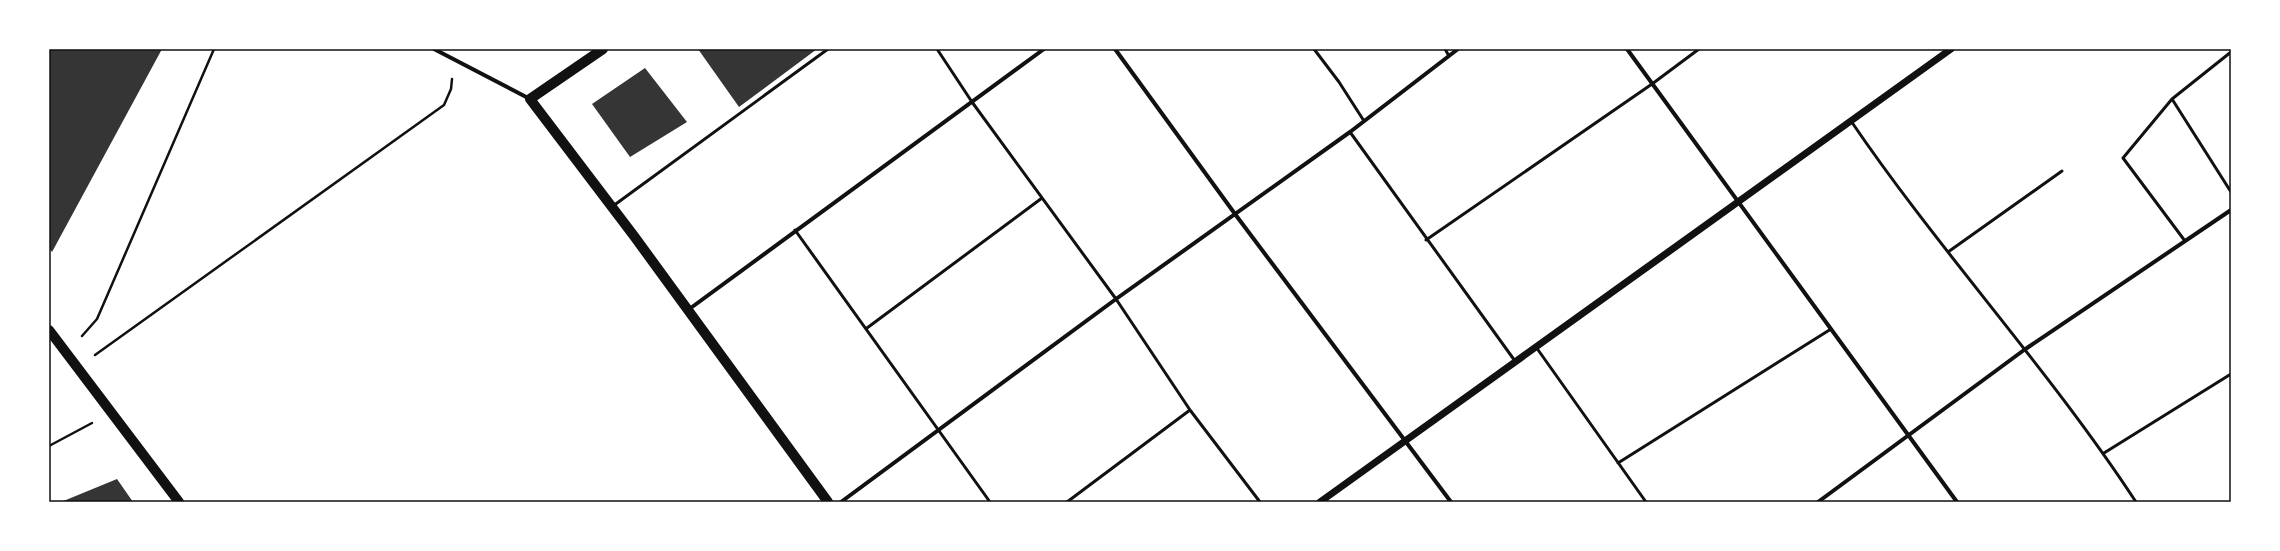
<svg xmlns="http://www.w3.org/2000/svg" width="2280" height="551" font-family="'Sofia Sans Condensed',sans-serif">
  <rect width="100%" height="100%" fill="#fff"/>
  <path fill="#353535" d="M49,49H162L52,252L49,248Z
    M698,49H817L739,107Z
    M645,68L687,122L630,157L592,104Z
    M117,479L133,502H61Z"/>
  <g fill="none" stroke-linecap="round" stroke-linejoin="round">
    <path stroke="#111" stroke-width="2.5" d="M82,336L97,319L214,49
      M95,355L444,105L451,89L452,79
      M49,446L92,423"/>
    <path stroke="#111" stroke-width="3" d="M937,49L972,102L1116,299L1190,410L1260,502
      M1314,49L1339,82L1364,121
      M1445,49L1449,56
      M2172,99L2231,192
      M1851,121C1940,252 2049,369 2136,502
      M1350,132L1515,361
      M613,206L828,49
      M795,230L990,502
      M1426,240L1652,84L1699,49
      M2185,241L2123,158L2172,99L2231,52
      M1948,252L2062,171
      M867,328L1042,198
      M1536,347L1646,502
      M2104,453L2231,374
      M1618,463L1831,329
      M1067,502L1190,410"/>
    <path stroke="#111" stroke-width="4" d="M434,49L530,99
      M1115,49L1235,214L1451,502
      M1627,49L1957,502
      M688,310L1044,49
      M841,502L1116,299L1350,132L1458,49
      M1818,502L2024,350L2231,210"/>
    <path stroke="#111" stroke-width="7" d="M1320,502L1951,49"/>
    <path stroke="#111" stroke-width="10" d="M603,49L530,99L634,236L828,502
      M49,330L179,502"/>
  </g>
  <rect width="2280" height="551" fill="none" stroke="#ffffff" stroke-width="100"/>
  <rect x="50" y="50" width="2180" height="451" fill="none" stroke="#111" stroke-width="1.5"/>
</svg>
